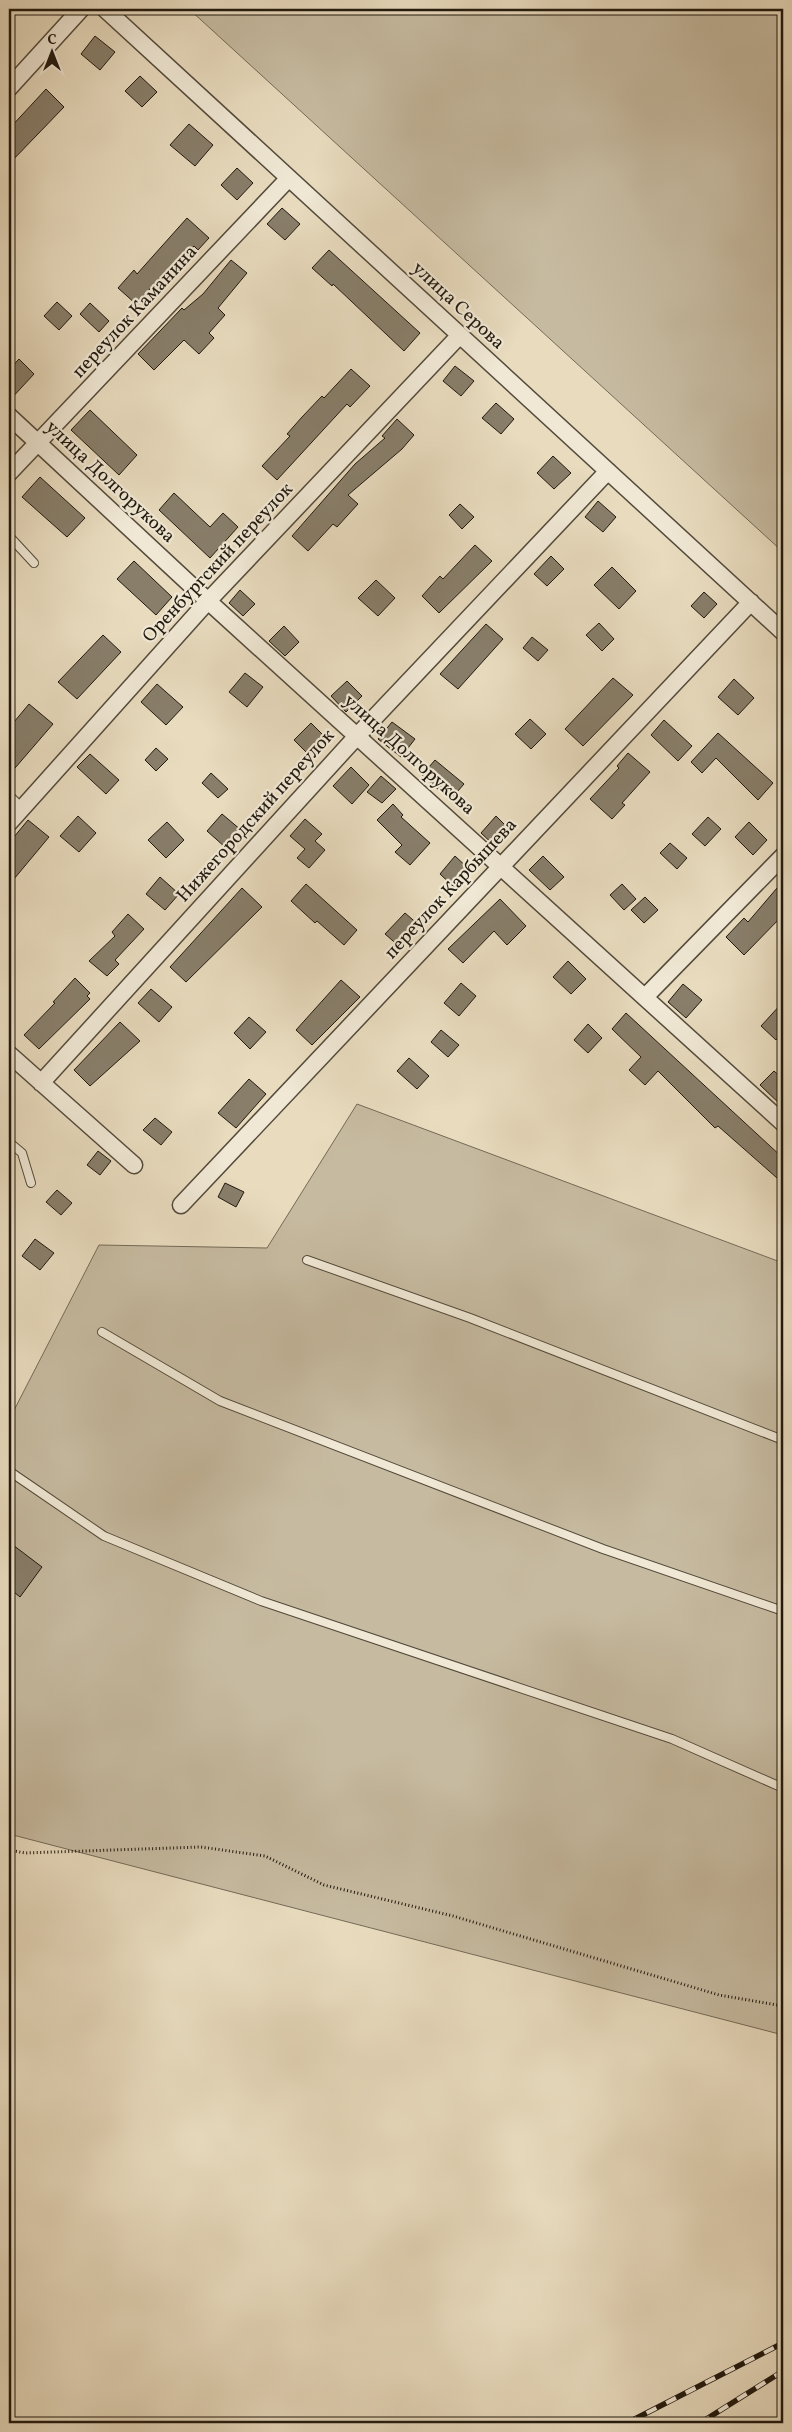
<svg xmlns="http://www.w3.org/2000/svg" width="792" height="2432" font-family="Vollkorn,serif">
  <rect width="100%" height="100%" fill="#e8dbbe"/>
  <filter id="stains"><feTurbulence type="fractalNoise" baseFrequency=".004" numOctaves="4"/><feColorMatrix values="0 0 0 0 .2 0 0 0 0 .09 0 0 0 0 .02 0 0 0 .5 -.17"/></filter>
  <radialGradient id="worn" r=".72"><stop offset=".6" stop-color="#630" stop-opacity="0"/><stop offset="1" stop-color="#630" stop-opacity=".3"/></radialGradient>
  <path fill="#c6baa0" stroke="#746a58" d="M189,9H783V552Z
    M357,1104L783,1263V2035L9,1834V1420L99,1245L267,1248Z"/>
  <path fill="#887e6a" stroke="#21190f" d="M95,36L115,52L100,70L81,54Z
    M140,76L157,92L142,107L125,91Z
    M46,89L64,107L9,164V129Z
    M189,124L213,145L195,166L170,145Z
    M237,168L253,183L237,200L221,185Z
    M282,208L300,224L285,240L267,224Z
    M187,218L209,238L198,250L194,246L161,281L159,279L136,304L118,288L134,270L137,274Z
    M329,250L420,333L404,351L333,284L332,286L312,268Z
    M231,260L247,273L218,308L225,315L209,333L214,338L199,354L184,340L154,370L138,354L182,308L184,310L203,294Z
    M57,302L72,316L59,330L44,316Z
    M90,303L109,321L99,332L80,314Z
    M19,359L34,374L9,401V370Z
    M455,366L474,381L461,396L443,381Z
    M351,369L370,386L350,407L347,404L277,480L262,466L290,436L287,434L302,417L322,396L324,398Z
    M496,403L514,419L501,434L482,418Z
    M90,410L137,455L119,475L71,430Z
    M397,419L414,435L402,449L348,495L358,504L337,527L333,524L308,551L292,536L355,464L385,438L382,436Z
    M553,456L571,473L554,489L537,473Z
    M40,477L85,518L67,537L22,497Z
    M174,493L210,527L223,513L238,527L210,558L159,510Z
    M598,501L616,517L603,532L585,517Z
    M460,504L474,517L462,529L449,515Z
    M475,545L492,561L439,613L422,596L440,576L443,579Z
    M551,556L564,569L547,586L534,574Z
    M134,561L172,597L156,615L117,579Z
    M612,567L636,591L619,609L594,585Z
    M376,580L395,598L378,616L358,598Z
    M240,590L255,604L243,616L229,603Z
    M704,592L717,604L704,618L691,606Z
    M599,623L614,639L602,651L586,635Z
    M486,624L503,639L458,689L440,674Z
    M284,626L299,642L285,656L269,641Z
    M103,635L121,652L77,699L58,682Z
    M532,637L548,650L538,661L523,648Z
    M245,673L263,687L247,707L229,692Z
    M613,678L633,695L583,746L565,729Z
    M734,679L754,698L738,715L718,697Z
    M347,681L362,696L346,712L331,696Z
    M157,684L183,707L166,725L141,702Z
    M29,704L53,724L9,775V728Z
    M530,719L546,734L531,749L515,734Z
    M664,720L692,746L678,761L651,735Z
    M392,722L415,739L401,757L378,739Z
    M311,723L326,738L309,755L294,740Z
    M718,733L773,783L758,800L716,758L702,773L691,762Z
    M156,748L168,759L156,771L145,760Z
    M628,753L650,772L622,803L625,805L612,819L590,799L619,768L617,766Z
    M90,754L119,780L106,794L77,767Z
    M435,760L464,784L450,800L422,775Z
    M351,767L369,785L352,804L333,786Z
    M211,773L228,789L218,798L202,783Z
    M381,776L396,789L382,803L367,792Z
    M393,804L403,815L401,817L430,843L410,865L395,852L402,845L377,820Z
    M222,814L241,830L225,847L207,831Z
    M78,816L96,833L79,852L60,836Z
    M496,816L511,831L496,847L481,833Z
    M708,817L721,829L705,846L692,834Z
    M305,819L322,834L315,841L325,850L309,868L297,858L305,849L290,836Z
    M28,820L49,837L9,885V843Z
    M167,822L184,840L166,858L148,840Z
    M749,822L767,840L753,855L735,837Z
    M670,843L687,858L677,869L660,853Z
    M455,856L470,870L455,888L440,874Z
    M543,856L564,877L550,890L529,870Z
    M160,877L179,894L165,910L146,894Z
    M783,881V915L744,955L726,937L744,918L748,922Z
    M306,884L357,930L344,945L317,921L315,923L291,901Z
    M622,884L636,899L624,910L610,895Z
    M242,888L262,907L186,982L170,967Z
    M645,897L658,910L644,923L631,910Z
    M500,899L526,926L507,945L494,931L463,963L448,949Z
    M405,913L420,926L400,947L385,934Z
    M128,914L144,929L115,960L119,964L107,976L89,961L115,936L112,932Z
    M568,961L586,979L571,994L553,977Z
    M75,978L90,993L87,996L90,999L39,1049L24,1035L55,1003L53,1002Z
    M341,980L360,997L312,1045L296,1030Z
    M461,983L476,996L459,1016L444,1003Z
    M683,984L702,1000L686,1018L668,1002Z
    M151,989L172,1007L159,1022L138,1003Z
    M783,1002V1032L776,1040L761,1026Z
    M626,1013L783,1158V1171L777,1178L718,1126L715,1128L658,1071L645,1085L629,1070L641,1057L612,1029Z
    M249,1017L266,1032L250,1049L234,1033Z
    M120,1022L140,1041L90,1086L74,1070Z
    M588,1024L602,1038L588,1053L574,1040Z
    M441,1030L459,1045L448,1057L431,1042Z
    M409,1058L429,1076L417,1089L397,1071Z
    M774,1071L783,1079V1107L760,1085Z
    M249,1079L266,1094L236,1128L218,1113Z
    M155,1118L172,1132L161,1145L143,1130Z
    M98,1151L111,1161L100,1175L87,1165Z
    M225,1183L244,1192L236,1207L218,1197Z
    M57,1190L72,1203L61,1215L46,1202Z
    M35,1239L54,1253L40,1270L22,1256Z
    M9,1542L42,1567L20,1597L9,1588Z"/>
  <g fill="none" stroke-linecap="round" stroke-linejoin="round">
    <defs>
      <path id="lane" d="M9,536L34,563
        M9,795L22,808
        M9,1142L22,1153L31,1183
        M307,1260L470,1318L783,1440
        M102,1332L220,1401L603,1549L783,1611
        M9,1471L104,1536L261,1601L672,1739L783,1788"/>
      <path id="street" d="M105,9L783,632
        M9,88L81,9
        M9,416L208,601L783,1123
        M9,473L289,178
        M9,823L208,601L460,335
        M645,997L783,856
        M9,1054L134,1165
        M41,1083L358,735L608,471
        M181,1205L751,602"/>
    </defs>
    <use href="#lane" stroke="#534a3b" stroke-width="10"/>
    <use href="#street" stroke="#534a3b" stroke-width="19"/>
    <path stroke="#21190f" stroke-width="3" stroke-dasharray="1 2.5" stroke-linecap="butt" d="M9,1850L25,1853L201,1847L265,1856L324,1885L453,1916L719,1995L783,2006"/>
    <use href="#lane" stroke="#f0e8d5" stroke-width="8"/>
    <use href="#street" stroke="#f0e8d5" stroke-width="16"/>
    <defs>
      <path id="rail" d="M627,2423L783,2343
        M700,2423L783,2371"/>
    </defs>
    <use href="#rail" stroke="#21190f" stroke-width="5.5"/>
    <use href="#rail" stroke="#f0e8d5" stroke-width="4" stroke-dasharray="11" stroke-linecap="butt"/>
  </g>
  <g text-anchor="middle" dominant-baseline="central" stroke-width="4.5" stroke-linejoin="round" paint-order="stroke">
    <g font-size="19" fill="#21190f" stroke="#f0e8d5">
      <text transform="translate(458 306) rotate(43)">улица Серова</text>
      <text transform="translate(135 312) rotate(-47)">переулок Каманина</text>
      <text transform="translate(110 482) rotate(43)">улица Долгорукова</text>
      <text transform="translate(218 563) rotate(-47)">Оренбургский переулок</text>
      <text transform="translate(409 755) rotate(42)">улица Долгорукова</text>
      <text transform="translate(256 816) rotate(-48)">Нижегородский переулок</text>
      <text transform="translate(451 889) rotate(-47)">переулок Карбышева</text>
    </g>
  </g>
  <rect width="792" height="2432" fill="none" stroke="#e8dbbe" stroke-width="30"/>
  <rect x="10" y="10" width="772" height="2412" fill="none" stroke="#21190f" stroke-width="2.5"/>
  <rect x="15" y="15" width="762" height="2402" fill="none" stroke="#21190f"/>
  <g transform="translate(52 52)" stroke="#f0e8d5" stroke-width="4" paint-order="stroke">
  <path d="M0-4L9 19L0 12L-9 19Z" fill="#21190f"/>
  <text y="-8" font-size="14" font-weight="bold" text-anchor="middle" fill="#21190f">С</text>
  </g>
  <rect width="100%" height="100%" filter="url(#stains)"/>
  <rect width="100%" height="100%" fill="url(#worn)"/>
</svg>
